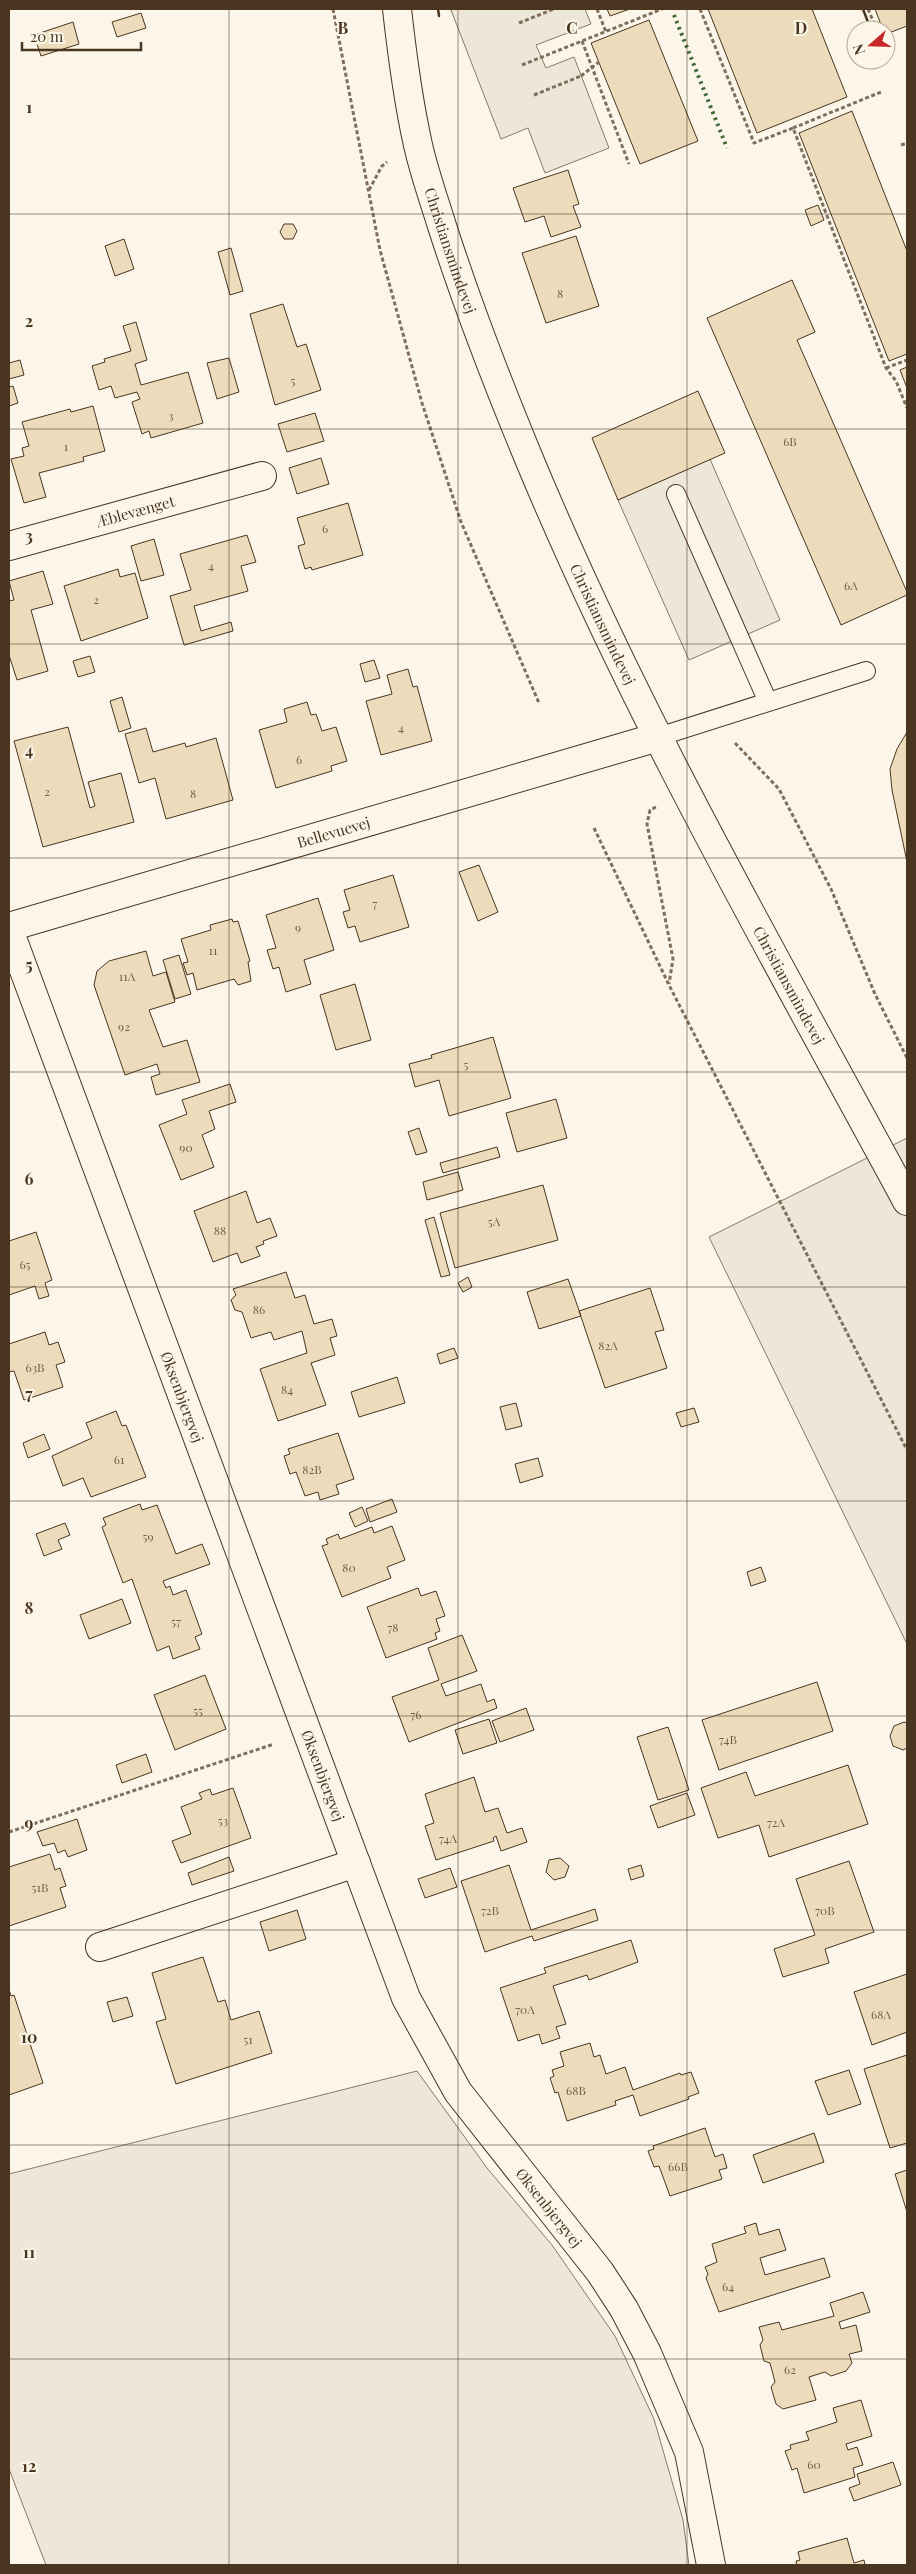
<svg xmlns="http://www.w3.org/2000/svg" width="916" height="2574" font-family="'Playfair Display',serif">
  <rect width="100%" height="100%" fill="#fbf6e9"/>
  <path fill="#ede6d9" stroke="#887966" d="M907,1138V1644L709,1237Z
    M417,2071L487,2168L552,2245L615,2336L654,2419L683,2520L689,2565H46L9,2469V2174Z"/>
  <path fill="#ede7d9" stroke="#887966" d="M455,9H585L591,24L536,45L546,68L574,57L609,148L545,173L528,128L501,139L451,10Z
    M710,459L780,620L689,660L618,500Z"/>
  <path fill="#ecdcbc" stroke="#4a3520" d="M607,9H630L610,16Z
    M708,9H812L847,97L757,133Z
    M875,9H907V26L886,34V30H883Z
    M141,13L146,28L117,37L112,22Z
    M649,20L698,141L640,164L591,43Z
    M73,22L79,44L41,56L34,35Z
    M852,111L907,251V354L889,361L799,133Z
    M568,170L579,204L573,206L581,227L551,237L544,216L525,222L513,188Z
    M818,205L824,220L811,226L805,210Z
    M284,224H293L297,231L293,239H284L280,232Z
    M576,236L599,306L546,323L522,253Z
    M124,239L134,269L115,276L105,246Z
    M231,248L243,291L230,295L218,252Z
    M792,280L815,332L797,340L907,592V595L841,625L707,318Z
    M283,304L297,347L306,344L321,390L275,405L250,314Z
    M136,322L147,360L135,364L141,385L188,372L203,423L151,438L149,431L142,434L132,402L140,399L137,392L115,398L111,386L99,390L92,366L105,362L104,359L131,351L123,326Z
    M229,358L239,392L217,399L207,363Z
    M20,360L24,375L9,379V363Z
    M907,367V388L900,370Z
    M13,386L18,403L9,406V387Z
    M698,391L725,453L618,500L592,438Z
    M93,406L105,451L83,457L84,461L39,473L46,497L24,503L11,459L24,456L22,448L29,446L22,422L70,409L71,412Z
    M315,413L324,441L287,452L278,424Z
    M321,458L329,484L297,494L289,468Z
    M348,503L363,555L312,570L311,567L305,569L298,546L305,544L297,518Z
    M247,535L256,562L241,566L248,591L194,606L201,631L231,622L233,631L184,645L170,596L191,590L180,554Z
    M154,539L164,575L141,581L131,546Z
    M118,569L120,577L135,573L148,618L81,641L64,586Z
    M43,571L53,604L31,610L48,671L17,680L9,655V601L14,600L9,581Z
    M90,656L95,672L78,677L73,661Z
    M374,660L380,678L365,682L360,664Z
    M408,669L413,687L417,686L432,741L381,755L366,701L392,694L387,675Z
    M122,697L131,728L119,732L110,701Z
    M307,702L311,715L316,714L322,731L336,727L347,761L331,766L332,771L276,788L259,730L287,722L284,709Z
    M68,727L90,808L95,806L88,782L121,773L134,822L43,847L14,741Z
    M146,728L153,752L185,743L186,747L216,738L233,800L166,819L155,778L139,783L125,734Z
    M907,732V862L892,790L890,769L897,749Z
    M479,865L498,912L478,921L459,872Z
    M393,875L409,927L360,942L355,926L348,928L343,912L350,910L344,890Z
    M318,898L334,950L304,960L311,984L286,992L279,967L273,969L267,950L276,948L266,915Z
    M232,919L233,922L238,921L250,961L248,962L251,981L238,985L234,979L197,990L193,973L187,975L183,963L188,962L181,939L211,930L210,925Z
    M146,951L153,976L166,972L175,1002L149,1010L163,1047L187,1040L200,1082L156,1095L151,1077L160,1074L157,1064L125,1075L94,985L97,971L109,961Z
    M179,955L191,994L175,999L163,960Z
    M355,984L371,1040L336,1050L320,995Z
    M493,1037L511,1098L449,1116L439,1080L415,1087L409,1064L432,1058L431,1055Z
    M230,1084L236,1102L209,1111L215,1129L202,1135L214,1167L181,1180L159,1125L187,1114L182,1100Z
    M556,1099L567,1138L517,1152L506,1113Z
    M419,1128L427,1152L416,1155L408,1132Z
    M497,1147L500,1157L443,1173L440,1163Z
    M458,1172L463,1190L427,1200L423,1182Z
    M543,1185L558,1240L455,1268L440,1213Z
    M246,1191L257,1223L270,1218L277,1236L263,1241L264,1244L256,1247L260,1256L241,1263L237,1253L213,1262L194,1211Z
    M434,1217L450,1275L441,1277L425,1220Z
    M36,1232L52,1280L45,1283L49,1296L39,1299L35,1286L9,1295V1241Z
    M286,1272L295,1298L305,1295L314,1324L332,1319L337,1336L330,1338L335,1355L311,1363L326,1405L278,1421L260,1369L307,1353L302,1331L274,1340L271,1332L251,1338L242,1312L235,1310L231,1300L236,1295L233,1289Z
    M468,1277L472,1287L463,1292L458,1283Z
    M568,1279L581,1316L539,1329L527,1292Z
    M650,1288L664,1330L655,1332L667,1368L605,1388L579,1311Z
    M45,1332L49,1345L58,1342L65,1362L56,1365L63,1387L24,1400L14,1371L9,1372V1344Z
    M454,1348L458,1358L440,1364L437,1354Z
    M397,1377L405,1403L359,1417L351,1392Z
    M516,1403L522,1426L506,1430L500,1407Z
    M694,1408L699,1422L681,1427L676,1413Z
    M116,1411L122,1426L126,1425L146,1477L91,1497L83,1478L63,1486L52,1456L92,1438L86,1423Z
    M338,1433L354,1479L336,1485L339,1494L320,1500L318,1492L305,1496L296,1472L290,1474L284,1456L290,1454L288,1449Z
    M44,1434L50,1449L28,1458L23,1443Z
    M538,1458L543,1476L520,1483L515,1464Z
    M392,1499L397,1512L370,1522L366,1509Z
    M140,1504L142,1510L157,1505L176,1554L202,1544L210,1564L163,1581L166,1588L170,1586L173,1595L186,1590L202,1634L195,1637L200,1649L173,1659L169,1646L157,1651L132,1579L123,1583L102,1527L106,1525L103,1518Z
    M362,1507L368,1521L355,1527L349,1513Z
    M65,1523L70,1535L58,1540L62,1549L44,1556L36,1534Z
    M392,1526L405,1560L387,1567L391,1578L342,1597L322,1546L328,1544L326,1539L338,1534L340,1539L372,1527L374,1533Z
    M761,1567L766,1581L751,1586L747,1572Z
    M418,1588L421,1596L436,1591L445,1616L436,1619L440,1631L435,1633L437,1639L386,1658L367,1607Z
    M122,1599L131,1623L89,1639L80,1615Z
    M462,1635L477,1671L441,1684L446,1696L481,1684L487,1702L494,1699L497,1708L409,1742L392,1697L439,1680L428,1648Z
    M205,1675L226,1729L175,1750L154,1695Z
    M817,1682L833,1731L719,1770L702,1720Z
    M526,1708L534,1730L500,1742L492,1721Z
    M489,1719L497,1743L463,1754L455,1730Z
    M904,1722L907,1723V1748L903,1750L893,1746L890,1736L894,1726Z
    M668,1727L689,1790L658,1800L637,1737Z
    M146,1754L152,1772L122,1783L116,1765Z
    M848,1765L868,1824L769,1857L759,1825L718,1838L701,1788L746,1772L755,1796Z
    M474,1777L485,1812L498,1808L507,1833L522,1828L527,1842L501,1851L496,1836L493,1838L494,1841L436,1860L425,1826L434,1823L425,1794Z
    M233,1788L251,1838L181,1863L172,1841L191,1834L181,1807L202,1799L199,1793L210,1789L212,1795Z
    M687,1793L695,1815L658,1828L650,1806Z
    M77,1819L87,1850L68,1857L65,1850L58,1853L54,1843L43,1846L37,1832Z
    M50,1854L55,1870L60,1868L66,1886L60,1888L66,1907L9,1926V1867Z
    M229,1857L234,1871L192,1885L188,1873Z
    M560,1858L569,1866L565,1877L554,1880L546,1872L549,1860Z
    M849,1861L874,1932L825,1949L829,1963L783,1977L774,1949L815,1935L796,1879Z
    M509,1865L531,1930L595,1909L598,1920L534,1941L532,1936L485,1952L461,1881Z
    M641,1865L644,1876L631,1880L628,1869Z
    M450,1868L457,1887L425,1898L418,1879Z
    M297,1910L306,1939L269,1951L260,1922Z
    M631,1940L638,1962L589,1980L587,1975L553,1986L566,2024L556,2027L560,2038L542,2044L539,2034L518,2041L500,1988L546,1973L544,1968Z
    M203,1957L218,2002L225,2000L231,2020L259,2011L272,2053L176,2084L156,2022L166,2019L152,1973Z
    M907,1974V2032L872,2045L854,1992Z
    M9,1989L11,1996L14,1995L43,2083L9,2095Z
    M127,1997L133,2016L113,2022L107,2002Z
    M590,2043L594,2057L600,2055L606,2074L625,2067L633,2090L680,2073L681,2075L691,2072L699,2093L688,2097L689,2099L640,2116L633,2095L615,2101L616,2105L567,2121L558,2092L555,2093L550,2078L554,2076L552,2070L564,2066L560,2052Z
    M907,2055V2143L890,2148L864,2069Z
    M849,2070L861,2104L828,2115L815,2081Z
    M705,2128L715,2157L723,2154L727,2168L719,2170L722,2179L670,2196L659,2166L654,2167L648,2151L654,2149L653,2146Z
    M814,2133L824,2162L763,2183L753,2155Z
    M907,2170V2212L895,2174Z
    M756,2223L759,2235L779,2229L786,2250L760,2258L765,2275L824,2258L830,2277L719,2312L706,2278L708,2274L705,2267L717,2262L712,2244L746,2233L744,2227Z
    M863,2292L870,2312L839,2322L841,2329L856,2325L862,2351L849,2354L852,2363L846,2371L831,2376L825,2372L809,2377L816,2400L783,2409L776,2404L771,2387L775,2382L770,2363L764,2361L760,2345L763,2340L759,2327L779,2322L782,2330L834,2316L830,2303Z
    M861,2400L872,2436L846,2444L848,2450L857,2447L863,2465L853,2468L855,2477L804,2493L797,2468L792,2470L785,2451L791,2449L790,2445L809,2440L806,2432L837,2422L833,2408Z
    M893,2462L901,2485L854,2501L849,2488L860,2484L857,2474Z
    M847,2538L854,2563L864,2560L865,2565H797L796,2561L800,2560L798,2552Z"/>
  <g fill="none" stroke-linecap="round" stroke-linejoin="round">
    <defs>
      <path id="lane" d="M676,494L768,702
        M658,737L866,671"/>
      <g id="street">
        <path id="s1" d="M9,546L262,476"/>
        <path id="s2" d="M9,927L658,737"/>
        <path id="s3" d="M9,930L406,1998L458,2092L600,2272L624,2309L647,2353L689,2452L711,2565"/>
        <path d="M100,1947L356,1863"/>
      </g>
      <g id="secondary">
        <path id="s4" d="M397,9C402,54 408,100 418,145C424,172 434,200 442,226C467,304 496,379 527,454C634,713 774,955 907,1201"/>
      </g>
    </defs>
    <use href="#lane" stroke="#4a3520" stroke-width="20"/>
    <use href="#street" stroke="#4a3520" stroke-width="30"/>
    <use href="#secondary" stroke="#4a3520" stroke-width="30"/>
    <path stroke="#7f6f5c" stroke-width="3" stroke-dasharray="4 2.5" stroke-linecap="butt" d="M333,9L380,250L422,403L461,522L539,703
      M597,9L606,32
      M700,9L754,143L793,128L886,368L896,381L907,408
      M868,9L877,30
      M519,23L554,9
      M582,41L629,164
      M522,65L662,9
      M534,95L581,76
      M793,128L881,92
      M901,145L907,143
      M369,190L382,166L387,162
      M886,368L907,360
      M735,743L779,789L831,889L875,994L907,1058
      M656,807L650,810L647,824L673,959L669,984
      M594,828L669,985L907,1450
      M9,1832L274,1744"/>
    <use href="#lane" stroke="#fbf6e9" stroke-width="18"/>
    <use href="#street" stroke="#fbf6e9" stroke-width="28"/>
    <use href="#secondary" stroke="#fbf6e9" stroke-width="28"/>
    <path stroke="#7f6f5c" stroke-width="3" stroke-dasharray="4 2.5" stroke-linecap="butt" d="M581,76L599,62"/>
    <path stroke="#436837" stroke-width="4" stroke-dasharray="2.5 4" stroke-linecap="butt" d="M674,15L727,148"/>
    <path stroke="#4a3520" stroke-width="2.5" d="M438,9L439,16
      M863,9L871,30"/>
  </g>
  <path fill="none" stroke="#4a3520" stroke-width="1" stroke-opacity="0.55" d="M229,9V2565M458,9V2565M687,9V2565M9,214H907M9,429H907M9,644H907M9,858H907M9,1072H907M9,1287H907M9,1501H907M9,1716H907M9,1930H907M9,2145H907M9,2359H907"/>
  <g text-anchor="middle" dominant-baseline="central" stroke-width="4" stroke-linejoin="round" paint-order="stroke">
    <g font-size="12" fill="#725f47">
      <text x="560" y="293">8</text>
      <text x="293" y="380">5</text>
      <text x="171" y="415">3</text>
      <text x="790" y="441">6B</text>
      <text x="66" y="446">1</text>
      <text x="325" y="528">6</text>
      <text x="211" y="565">4</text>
      <text x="851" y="585">6A</text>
      <text x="96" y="599">2</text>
      <text x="401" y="727">4</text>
      <text x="299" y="759">6</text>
      <text x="47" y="791">2</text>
      <text x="193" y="793">8</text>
      <text x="375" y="903">7</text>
      <text x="298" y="927">9</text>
      <text x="213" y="950">11</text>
      <text x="127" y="976">11A</text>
      <text x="124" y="1026">92</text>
      <text x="466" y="1064">5</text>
      <text x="186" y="1147">90</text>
      <text x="494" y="1221">5A</text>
      <text x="220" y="1230">88</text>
      <text x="25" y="1264">65</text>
      <text x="259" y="1309">86</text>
      <text x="608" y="1345">82A</text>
      <text x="35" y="1367">63B</text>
      <text x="287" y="1389">84</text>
      <text x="119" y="1459">61</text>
      <text x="312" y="1469">82B</text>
      <text x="148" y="1536">59</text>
      <text x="349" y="1567">80</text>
      <text x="176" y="1621">57</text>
      <text x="393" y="1627">78</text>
      <text x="198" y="1710">55</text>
      <text x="416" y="1714">76</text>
      <text x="728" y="1739">74B</text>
      <text x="223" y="1820">53</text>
      <text x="776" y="1822">72A</text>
      <text x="448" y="1838">74A</text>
      <text x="40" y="1887">51B</text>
      <text x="490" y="1910">72B</text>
      <text x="825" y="1910">70B</text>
      <text x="525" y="2009">70A</text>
      <text x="881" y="2014">68A</text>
      <text x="248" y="2039">51</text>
      <text x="576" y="2090">68B</text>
      <text x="678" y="2166">66B</text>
      <text x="728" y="2286">64</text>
      <text x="790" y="2369">62</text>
      <text x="814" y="2464">60</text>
    </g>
    <g font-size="15" fill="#4a3520" stroke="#fbf6e9">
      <text stroke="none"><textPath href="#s4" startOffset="248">Christiansmindevej</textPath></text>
      <text stroke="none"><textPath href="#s1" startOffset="131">Æblevænget</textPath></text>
      <text stroke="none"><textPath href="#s4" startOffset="652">Christiansmindevej</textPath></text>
      <text stroke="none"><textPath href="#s2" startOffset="338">Bellevuevej</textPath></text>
      <text stroke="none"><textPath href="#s4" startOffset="1058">Christiansmindevej</textPath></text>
      <text stroke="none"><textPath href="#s3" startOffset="498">Øksenbjergvej</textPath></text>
      <text stroke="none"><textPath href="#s3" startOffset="902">Øksenbjergvej</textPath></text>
      <text stroke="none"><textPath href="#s3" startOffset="1394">Øksenbjergvej</textPath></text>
    </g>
  </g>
  <g font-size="16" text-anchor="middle" font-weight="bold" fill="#4a3520" stroke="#fbf6e9" stroke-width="4" stroke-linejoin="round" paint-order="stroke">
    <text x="343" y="34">B</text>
    <text x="572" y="34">C</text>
    <text x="801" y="34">D</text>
    <text x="29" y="113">1</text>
    <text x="29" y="327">2</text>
    <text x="29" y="542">3</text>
    <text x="29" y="756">4</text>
    <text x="29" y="971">5</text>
    <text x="29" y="1185">6</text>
    <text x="29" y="1400">7</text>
    <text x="29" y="1614">8</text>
    <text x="29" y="1829">9</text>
    <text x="29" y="2043">10</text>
    <text x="29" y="2258">11</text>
    <text x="29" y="2472">12</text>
  </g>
  <rect width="916" height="2574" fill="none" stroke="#4a3520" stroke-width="20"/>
  <g transform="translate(871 45) rotate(250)"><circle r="24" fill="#fbf6e9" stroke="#b4a999"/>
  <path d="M0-4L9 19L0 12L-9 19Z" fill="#c62828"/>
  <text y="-8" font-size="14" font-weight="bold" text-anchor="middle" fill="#4a3520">N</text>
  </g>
  <path d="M22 42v8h119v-8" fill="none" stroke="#4a3520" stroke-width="2.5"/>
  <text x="30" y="42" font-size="15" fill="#4a3520" stroke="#fbf6e9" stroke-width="4" paint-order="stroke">20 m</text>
</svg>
